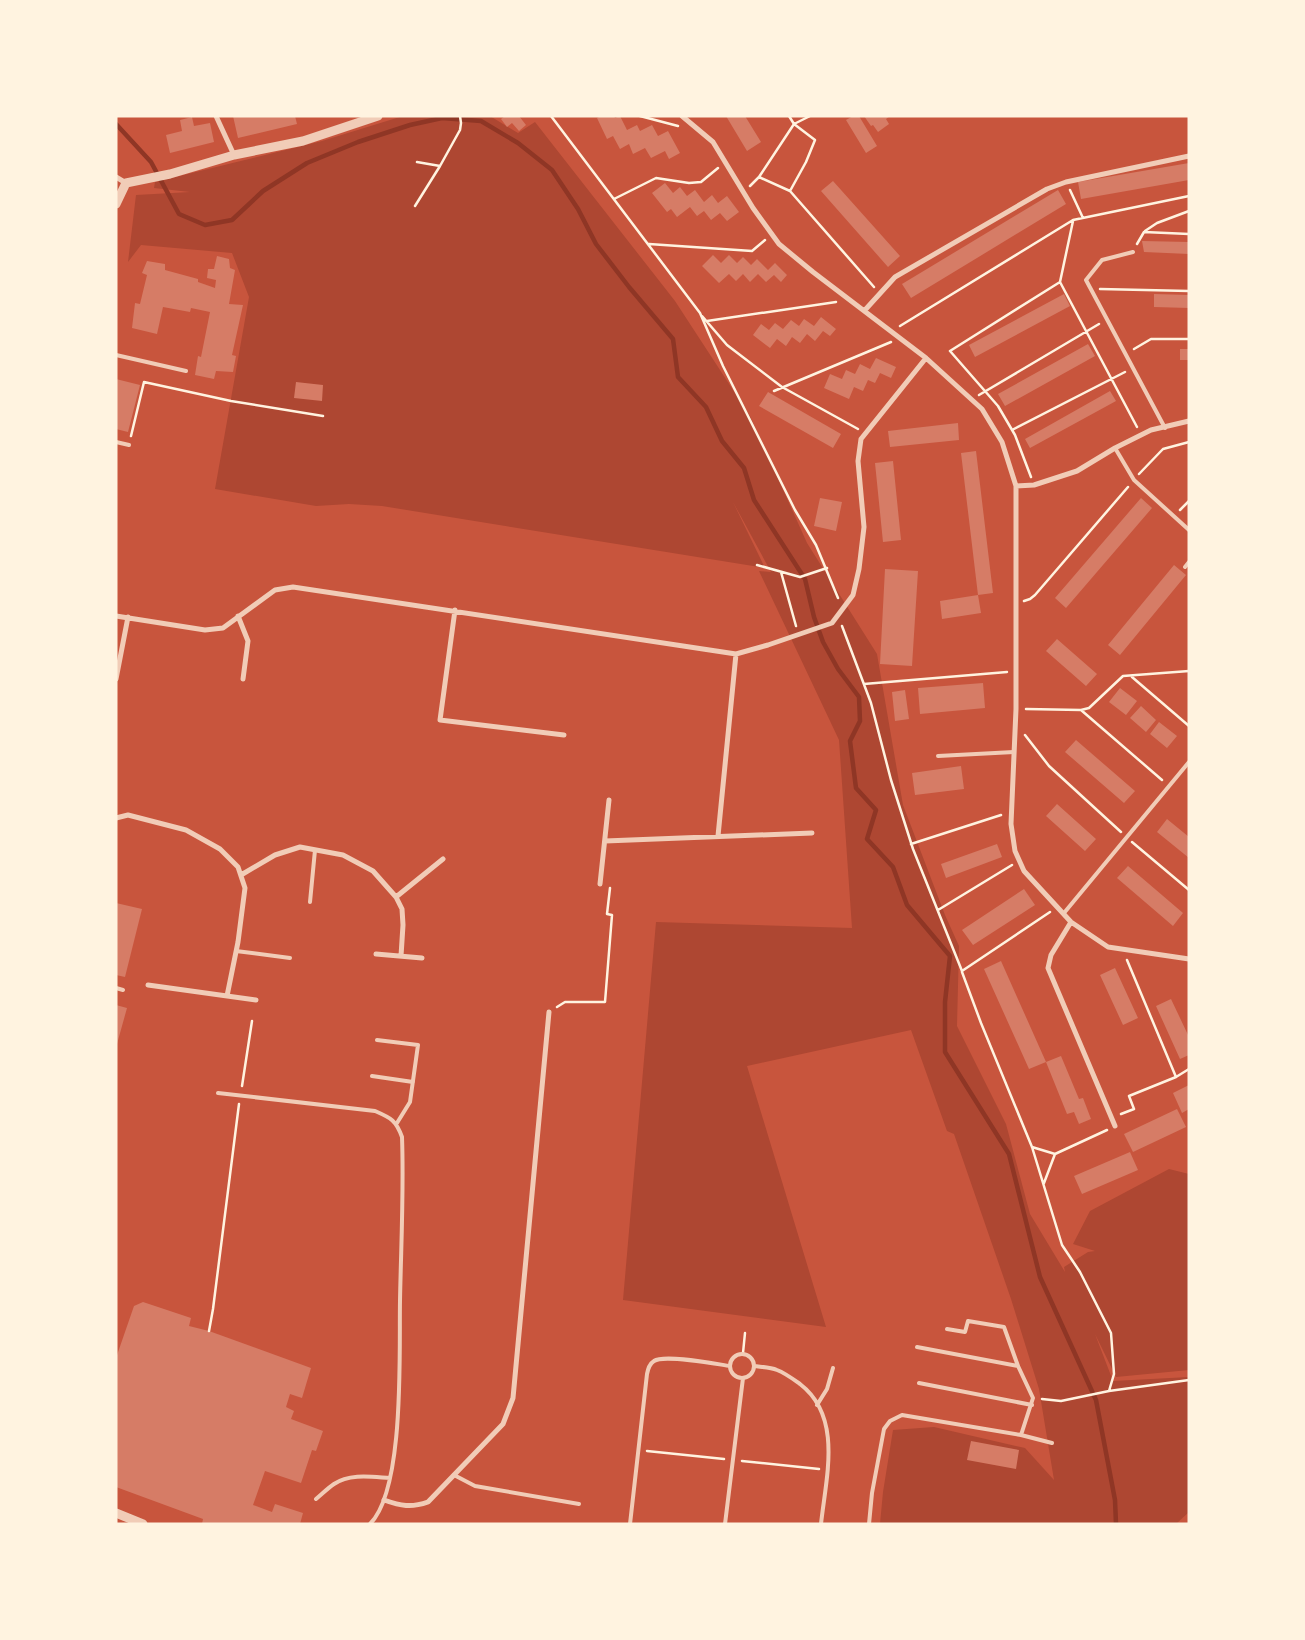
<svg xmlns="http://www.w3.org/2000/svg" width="1305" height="1640" font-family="Roboto,sans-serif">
  <rect width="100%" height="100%" fill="#c8553d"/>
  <path fill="#ae4732" d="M403,116H490L518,133L535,122L675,301L750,416L807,543L877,654L903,805L945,915L959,946L957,1026L1006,1124L1030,1214L1065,1272L1064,1267L1088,1252L1095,1251L1073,1244L1090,1211L1169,1169L1189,1174V1370L1116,1377L1095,1334L1113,1381L1189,1377V1512L1176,1524H880L883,1492L893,1430L934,1427L1025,1448L1054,1480L1039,1389L1011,1299L954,1134L947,1131L911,1030L747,1066L826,1327L623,1300L656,922L852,928L839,740L759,571L771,572L733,502L765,568L382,506L349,504L316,506L215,489L249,297L232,253L141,245L128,262L136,195L190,192L154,188L155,182L322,141Z"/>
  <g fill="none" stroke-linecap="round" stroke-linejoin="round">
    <path stroke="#8f3625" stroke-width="4.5" d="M116,124L151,162L179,214L205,225L232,220L263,191L307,163L358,142L410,125L442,118L481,121L518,143L552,170L578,209L596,244L629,287L673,339L678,377L706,407L722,441L744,468L754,500L805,579L814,617L823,642L838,669L859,697L860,721L850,741L856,788L876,810L867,839L893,867L907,905L950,956L945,1002V1052L1009,1154L1040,1277L1096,1400L1115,1500L1116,1524"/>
  </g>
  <path fill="#d67c66" d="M233,116H295L297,124L238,138Z
    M505,116H519L526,125L519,131L512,123L507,127L501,119Z
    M601,116H614L615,118L620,116L627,130L637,125L640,131L652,125L658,136L668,131L680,153L669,159L665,151L651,158L645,148L633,154L629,144L620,149L613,136L607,139L597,118Z
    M726,116H745L761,142L747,151Z
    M853,116H859L877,146L866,153L846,120Z
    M864,116H890L886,119L889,124L878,132L873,125L871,126Z
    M192,117L194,126L210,123L214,142L170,153L166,135L182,131L180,120Z
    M1189,163V180L1081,199L1078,182Z
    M833,181L900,256L888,267L821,191Z
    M665,183L673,193L680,187L687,196L695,190L704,202L712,195L718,203L727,196L739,212L727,221L720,213L711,220L704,211L697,216L690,207L677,217L671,209L667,212L652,193Z
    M1058,190L1066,204L911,298L902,284Z
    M1142,241L1189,242V254L1144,252Z
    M713,255L721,263L729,255L737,263L743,257L751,265L757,259L768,270L775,263L787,275L781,282L774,275L766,282L758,274L750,282L743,274L736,281L729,274L719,283L702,266Z
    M217,256L229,259L230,268L235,270L229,304L243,305L232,355L236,356L233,372L216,371L214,379L195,375L198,356L201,357L210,312L191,308L190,312L163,307L157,334L132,328L135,303L140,304L147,275L142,273L147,261L165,264V270L198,279V282L215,288L216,280L207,278L208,269H214Z
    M1064,294L1070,306L975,357L969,345Z
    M1154,294L1189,295V308L1154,307Z
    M821,317L836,329L830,336L823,331L815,341L807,334L800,343L792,337L786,346L777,339L770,348L753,335L761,324L769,330L775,323L783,329L791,320L799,326L804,319L814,326Z
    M1088,344L1095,356L1005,406L998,394Z
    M1180,349H1189V360H1180Z
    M876,358L896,367L891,378L880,373L875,383L868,380L863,391L854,387L849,399L824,388L830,374L842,379L846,370L855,374L860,364L870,369Z
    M116,379L140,385L128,432L116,429Z
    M296,382L323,385L322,401L294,398Z
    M1110,391L1116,401L1030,448L1025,439Z
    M768,392L841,434L833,448L759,406Z
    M958,423L959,440L890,447L888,431Z
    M976,451L993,593L978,595L961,453Z
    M893,461L901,540L883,542L875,463Z
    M820,498L842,502L836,531L814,526Z
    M1141,498L1152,508L1066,608L1055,598Z
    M1174,565L1186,575L1120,655L1108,645Z
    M885,569L918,571L912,666L880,664Z
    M978,595L981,613L942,619L940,601Z
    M1057,639L1097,674L1086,686L1046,651Z
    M983,683L985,708L920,714L918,688Z
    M1120,688L1137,701L1126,715L1109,702Z
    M905,690L909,719L895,721L892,692Z
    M1141,706L1156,720L1146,732L1130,718Z
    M1159,722L1177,736L1167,748L1150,734Z
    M1076,740L1135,791L1124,803L1065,752Z
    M961,766L964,789L915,795L912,773Z
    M1057,804L1096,839L1085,851L1046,816Z
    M1167,819L1189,837V858L1157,832Z
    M997,844L1002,857L946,878L941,864Z
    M1128,866L1183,913L1173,926L1117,878Z
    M1024,889L1035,905L973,945L962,930Z
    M116,903L142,909L125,977L116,975Z
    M1001,961L1046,1062L1029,1069L984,969Z
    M1115,968L1138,1018L1123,1025L1100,975Z
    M1171,999L1189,1037V1055L1180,1059L1156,1006Z
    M116,1005L127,1008L117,1044L116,1043Z
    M1061,1056L1079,1099L1083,1098L1091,1119L1079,1124L1074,1112L1067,1114L1046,1062Z
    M1189,1085V1109L1182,1113L1173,1093Z
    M1177,1109L1186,1127L1133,1152L1124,1134Z
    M1130,1152L1138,1170L1082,1194L1074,1176Z
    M143,1302L191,1318L189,1326L209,1331L311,1368L302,1398L290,1394L286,1407L294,1411L291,1419L323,1431L316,1451L312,1450L301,1483L265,1471L253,1505L272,1512L275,1504L303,1513L300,1524H202L203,1519L116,1487V1358L134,1306Z
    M971,1441L1019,1450L1016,1469L967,1460Z"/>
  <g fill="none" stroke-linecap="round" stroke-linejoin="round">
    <path stroke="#fff3e0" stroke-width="2.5" d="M551,116L700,313L723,366L795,510L816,545L838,598
      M640,116L678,126
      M789,116L794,124L815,140L806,162L790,191
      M417,162L440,166
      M759,177L790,191L874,287
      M750,186L759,177L794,124L810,116
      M1070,190L1083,218
      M614,199L656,178L689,183L701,182L718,168
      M415,206L440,166L460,130L461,123L460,116
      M1073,221L1060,282L1137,427
      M1145,231L1157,223L1189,211
      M649,244L752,251L765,240
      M1137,244L1144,232L1189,234
      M1100,289L1189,291
      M702,316L727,345L782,387L858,429
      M707,321L836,302
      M900,326L1073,220L1189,196
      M1134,349L1151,339H1189
      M774,391L891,342
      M979,395L1099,324
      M1012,430L1125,372
      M131,436L144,382L231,401L323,416
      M1139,474L1163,449L1189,442
      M1031,477L1015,435L998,406L950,351L1060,282
      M1180,510L1189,501
      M757,565L800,577L827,568
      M781,572L796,626
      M1024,601L1030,599L1035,595L1128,487
      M842,626L871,703L891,780L913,849L962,971L1050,912
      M1132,677L1189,726
      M864,684L1007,672
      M1026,709L1081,710L1089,708L1123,676L1189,671
      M1081,710L1162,780
      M1025,735L1049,766L1121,832
      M1132,842L1189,890
      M911,844L1001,815
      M938,910L1012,865
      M1127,960L1176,1077
      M962,972L981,1023L1032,1147L1062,1245L1080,1272L1111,1333L1114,1374L1109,1391
      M557,1007L565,1002H605L612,915L607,914L610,888
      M242,1086L252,1021
      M1121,1114L1134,1109L1129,1096L1176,1077L1189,1069
      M1032,1147L1055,1154L1044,1183
      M1055,1154L1107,1130
      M209,1331L213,1309L239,1104
      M743,1353L745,1333
      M1042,1399L1061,1401L1109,1391L1189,1380
      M647,1451L724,1459
      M742,1461L819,1469"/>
    <path stroke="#f1ccb7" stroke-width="4" d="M1133,252L1102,260L1086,280L1165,428
      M116,355L186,371
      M116,442L129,445
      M1115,448L1134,480L1189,530
      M1185,567L1189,562
      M938,756L1014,752
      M310,902L315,850
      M1064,913L1189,762
      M236,951L290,958
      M116,988L123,990
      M377,1040L418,1045L410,1102L397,1123
      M372,1076L413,1082
      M218,1093L375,1111C391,1118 396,1120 402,1137C404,1191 401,1246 400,1301C399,1351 405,1489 370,1524
      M947,1329L965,1332L968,1321L1004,1327L1018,1366
      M917,1347L1018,1366L1033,1398L1021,1435
      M730 1366a12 12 0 1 1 24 0a12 12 0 1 1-24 0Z
      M754,1366C761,1367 770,1367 777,1370C785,1373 793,1379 800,1384C843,1417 826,1477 821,1524
      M919,1383L1032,1405
      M817,1405L827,1389L833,1368
      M454,1475L475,1486L579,1504
      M316,1499C322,1494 328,1488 334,1484C350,1473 373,1477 390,1478
      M630,1524L647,1374C648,1369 649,1364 654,1361C664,1354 716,1364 730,1366
      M725,1524L743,1378
      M869,1524L872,1493L884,1429L890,1421L902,1415L1021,1435L1052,1443"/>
    <path stroke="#f1ccb7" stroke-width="5" d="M216,116L234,155
      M682,116L713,142L753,208L779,244L813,272L926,358L982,409L1002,442L1016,486V709L1011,824L1015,851L1024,871L1071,922L1108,947L1189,959
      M116,177L126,183
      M865,310L895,277L1047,189L1066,182L1189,156
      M1016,486L1034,485L1077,471L1115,448L1151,430L1189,421
      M455,610L440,720L564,735
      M116,616L205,630L223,628L275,590L293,587L736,654L768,645L832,623L853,595L859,569L864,527L858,461L861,439L926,358
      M238,616L248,641L243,679
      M116,679L128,617
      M116,818L128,815L186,830L220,849L238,867L245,888L238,942L227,996
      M718,836L736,654
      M605,841L812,833
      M241,875L275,855L300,847L343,855L373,871L396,897L402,909L403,925L401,956
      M600,884L609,800
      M396,897L443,859
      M1071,922L1051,955L1048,968L1115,1126
      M376,954L422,958
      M148,985L256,1000
      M384,1500C401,1506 411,1508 428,1502L503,1424L513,1398L549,1012"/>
    <path stroke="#f1ccb7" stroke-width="9" d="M116,204L126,183L170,174L234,155L303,141L378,116
      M116,1513L143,1524"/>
  </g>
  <rect width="1305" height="1640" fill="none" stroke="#fff3e0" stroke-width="235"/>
</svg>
